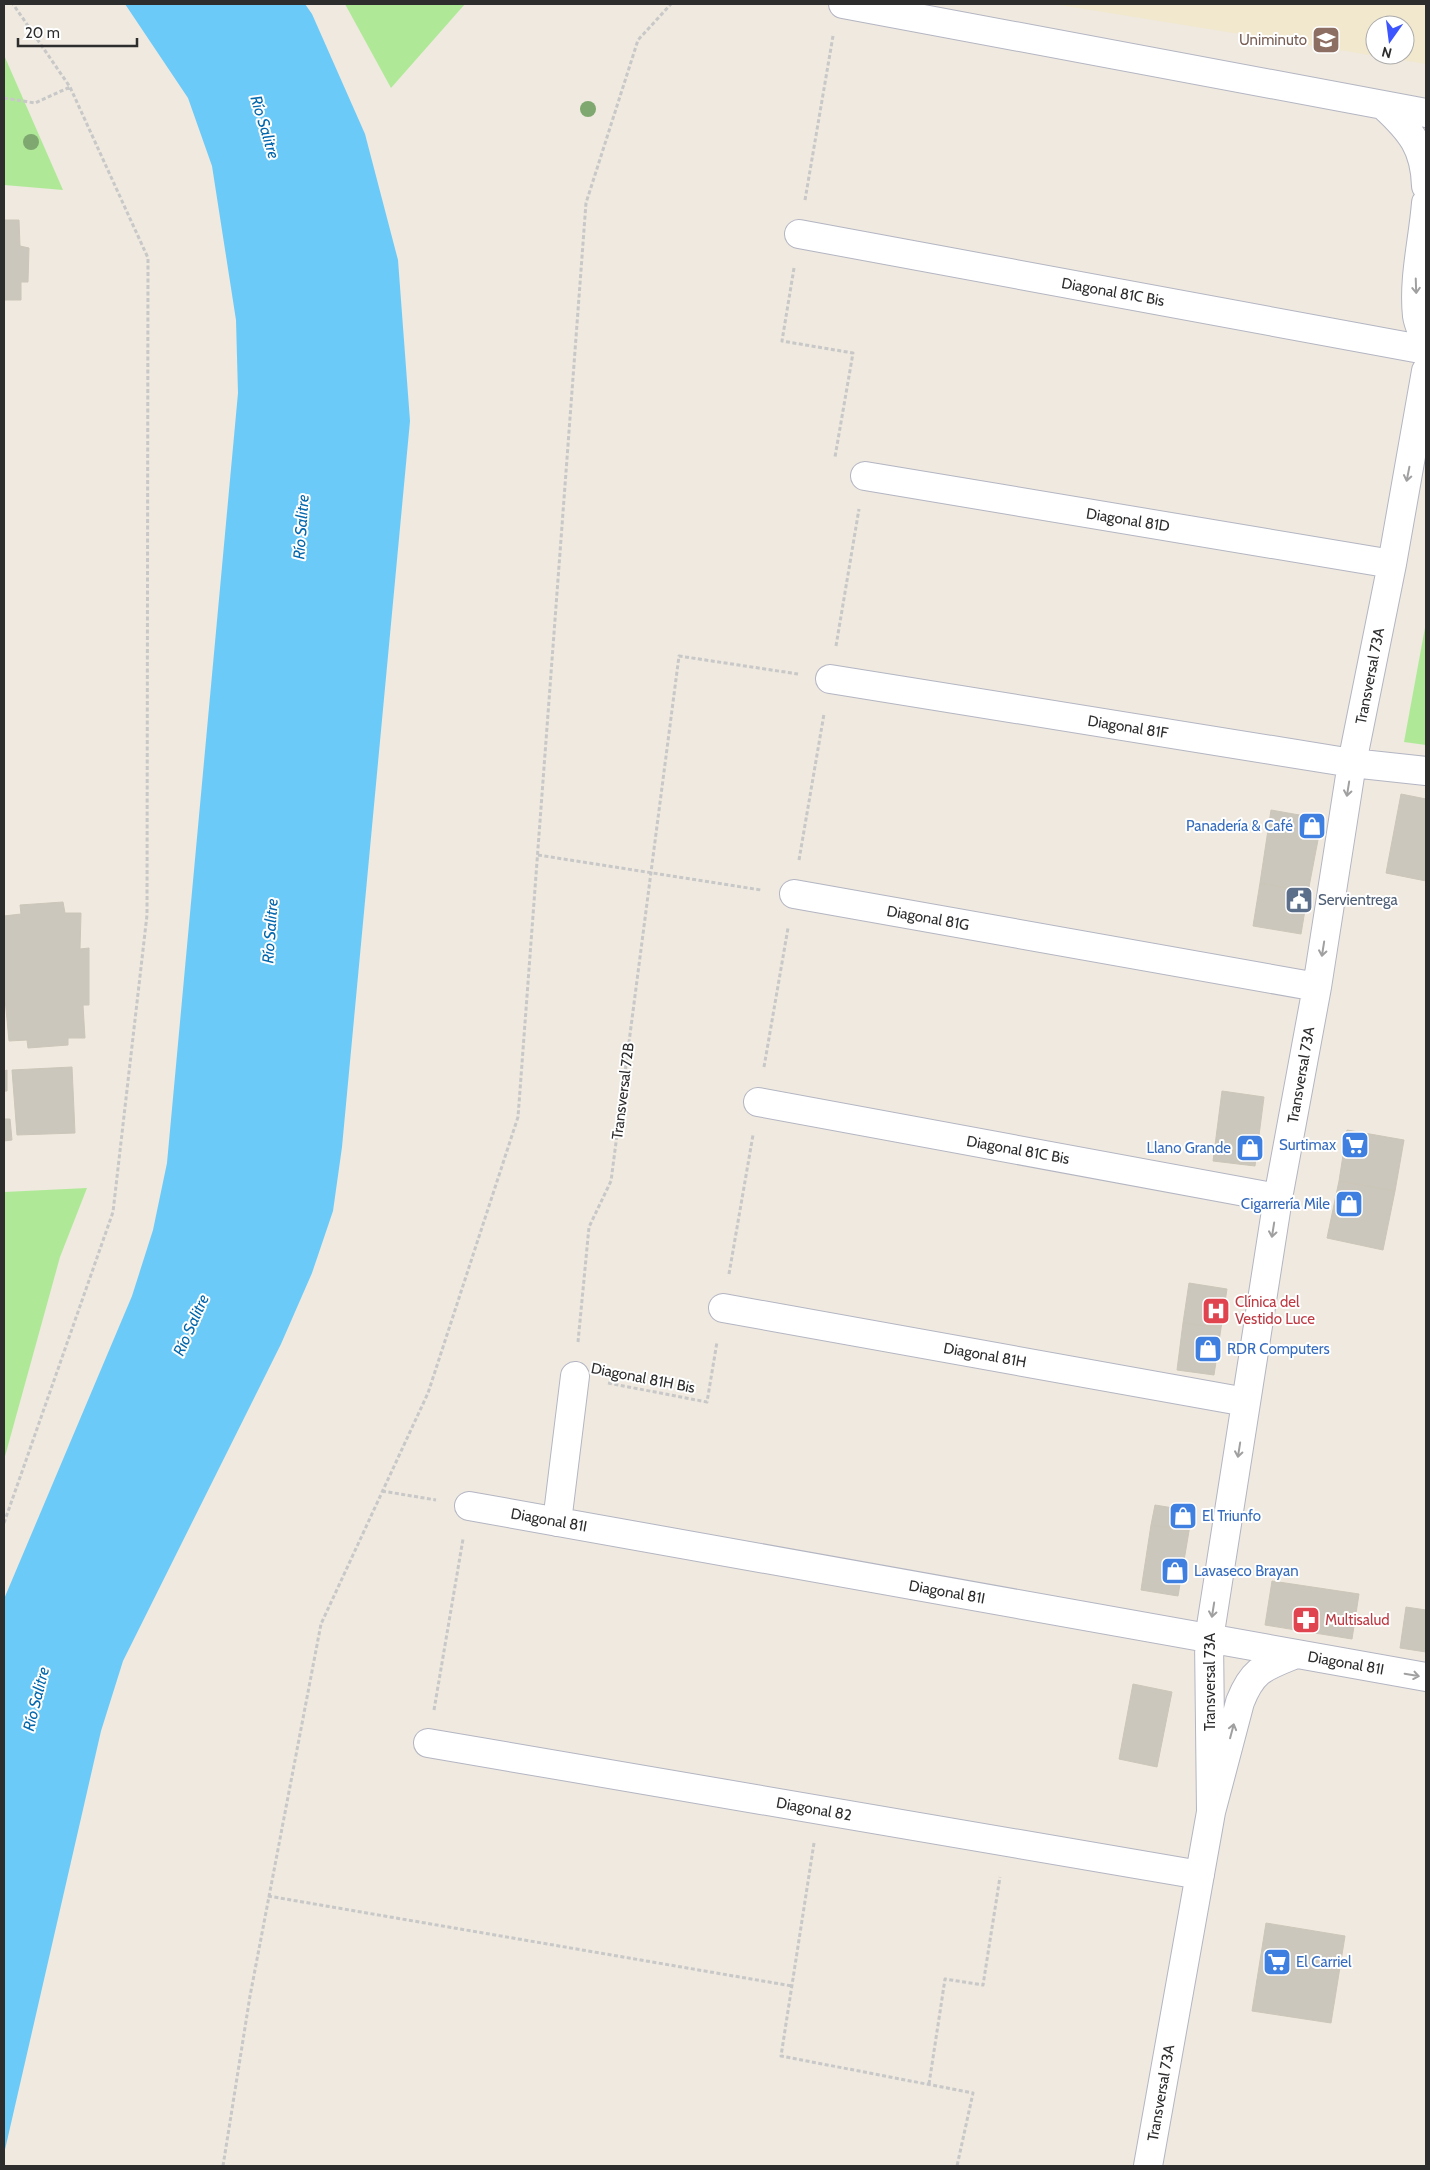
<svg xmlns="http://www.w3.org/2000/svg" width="1430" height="2170" font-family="Cabin,sans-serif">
  <rect width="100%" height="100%" fill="#efe9df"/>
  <path fill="#f2e8ce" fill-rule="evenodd" d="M1053,4H1426V64ZM1375,25H1405V55H1375Z"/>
  <path fill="#afe998" d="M345,4H465L391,88Z
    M4,55L63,190L4,185Z
    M1426,622V745L1404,742Z
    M87,1188L60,1257L4,1460V1192Z"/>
  <path fill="#6ccaf8" d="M125,4H305L312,14L365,134L398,260L410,421L342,1147L333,1211L312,1273L281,1344L123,1661L101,1731L4,2154V1599L132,1296L153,1230L167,1163L238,393L236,320L212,166L188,98Z"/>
  <path fill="#cbc7bd" stroke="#ccc6b8" d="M4,220H19L20,246L29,248L28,282H21V300H4Z
    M1401,794L1426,799V881L1386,873Z
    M1271,810L1322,819L1308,892L1260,883Z
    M1260,883L1308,892L1301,934L1253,926Z
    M63,902L65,913H81L80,949L89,948V1005H83L85,1038H68V1045L28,1048L27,1040L9,1041L4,988V916L21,914L20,905Z
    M72,1067L75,1133L17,1135L12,1070Z
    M7,1070V1091H4V1071Z
    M1222,1091L1264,1097L1255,1166L1213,1161Z
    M4,1119H10L12,1140L4,1141Z
    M1347,1130L1404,1140L1395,1191L1339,1181Z
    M1339,1181L1395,1191L1383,1250L1327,1238Z
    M1189,1283L1227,1289L1221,1328L1183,1323Z
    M1183,1323L1221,1328L1214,1375L1177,1370Z
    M1155,1505L1192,1511L1189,1531L1151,1525Z
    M1151,1525L1189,1531L1178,1596L1141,1590Z
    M1272,1581L1359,1594L1352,1639L1265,1625Z
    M1406,1607L1426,1610V1652L1400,1648Z
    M1133,1684L1172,1692L1157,1767L1119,1759Z
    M1266,1923L1345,1936L1331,2023L1252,2011Z"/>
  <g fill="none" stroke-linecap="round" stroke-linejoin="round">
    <defs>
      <path id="minor" d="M843,4L1426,113
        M1384,106C1411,131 1425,148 1426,186
        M1426,203C1423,241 1413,278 1417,316C1418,324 1423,334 1426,342
        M799,234L1426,350
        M865,476L1392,564
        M830,679L1352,763L1426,771
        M794,894L1317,987
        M758,1102L1278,1198
        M723,1308L1246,1402
        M469,1506L1426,1677
        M557,1522L575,1376
        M428,1743L1200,1875
        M1211,1812L1209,1639L1278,1198L1317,987L1352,763L1392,564L1426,371
        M1148,2166L1211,1812L1240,1702C1253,1669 1264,1667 1296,1654"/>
    </defs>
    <use href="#minor" stroke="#b3b5c2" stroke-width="30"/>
    <path stroke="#c8c8c8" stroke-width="3" stroke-dasharray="4 2.5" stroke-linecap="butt" d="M4,98L35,103L70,87
      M805,200L833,36
      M794,268L782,341L853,353L835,457
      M836,646L859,509
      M538,855L761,890
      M799,860L824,714
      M764,1067L788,928
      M729,1274L753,1135
      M578,1342L589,1227L611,1181L679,656L798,674
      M608,1383L707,1402L717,1342
      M382,1491L436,1500
      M4,1523L113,1212L147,915L148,258L70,87L13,4
      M434,1710L463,1539
      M814,1843L781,2056L973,2093L957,2166
      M268,1896L792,1986
      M929,2084L945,1979L983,1985L1000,1877
      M223,2166L250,1996L321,1624L428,1393L518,1117L586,203L638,40L671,4"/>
    <use href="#minor" stroke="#fff" stroke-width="28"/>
  </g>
  <g fill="#7fa870">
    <circle cx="588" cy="109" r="8"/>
    <circle cx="31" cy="142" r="8"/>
  </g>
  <defs><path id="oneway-shaft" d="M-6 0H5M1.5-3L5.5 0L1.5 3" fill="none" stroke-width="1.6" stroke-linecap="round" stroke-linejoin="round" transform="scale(1.25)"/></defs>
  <g stroke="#a0a0a0">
    <use href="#oneway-shaft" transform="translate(1416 286) rotate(88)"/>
    <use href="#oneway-shaft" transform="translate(1408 474) rotate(101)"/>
    <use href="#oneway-shaft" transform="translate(1348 789) rotate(99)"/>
    <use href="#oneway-shaft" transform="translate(1323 949) rotate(99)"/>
    <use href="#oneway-shaft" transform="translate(1273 1230) rotate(99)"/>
    <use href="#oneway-shaft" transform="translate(1239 1450) rotate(99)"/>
    <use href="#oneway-shaft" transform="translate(1213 1610) rotate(99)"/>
    <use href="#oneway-shaft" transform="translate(1412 1675) rotate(10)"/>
    <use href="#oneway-shaft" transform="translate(1232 1731) rotate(-75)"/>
  </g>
  <defs>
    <symbol id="university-square" viewBox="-11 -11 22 22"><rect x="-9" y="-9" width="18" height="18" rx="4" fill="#8d6e63" stroke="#fff"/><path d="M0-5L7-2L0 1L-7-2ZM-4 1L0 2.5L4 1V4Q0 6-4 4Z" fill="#fff"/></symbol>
    <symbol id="shop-square" viewBox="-11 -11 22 22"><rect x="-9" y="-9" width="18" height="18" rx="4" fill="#3f7fe0" stroke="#fff"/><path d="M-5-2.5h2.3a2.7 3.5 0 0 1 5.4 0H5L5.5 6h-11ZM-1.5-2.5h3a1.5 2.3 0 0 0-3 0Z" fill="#fff"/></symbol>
    <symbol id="civic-square" viewBox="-11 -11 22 22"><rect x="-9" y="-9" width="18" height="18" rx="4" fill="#5c6f8a" stroke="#fff"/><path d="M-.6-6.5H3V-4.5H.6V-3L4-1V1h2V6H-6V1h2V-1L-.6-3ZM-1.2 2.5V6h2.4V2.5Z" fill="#fff"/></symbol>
    <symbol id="supermarket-square" viewBox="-11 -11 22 22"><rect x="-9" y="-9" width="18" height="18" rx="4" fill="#3f7fe0" stroke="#fff"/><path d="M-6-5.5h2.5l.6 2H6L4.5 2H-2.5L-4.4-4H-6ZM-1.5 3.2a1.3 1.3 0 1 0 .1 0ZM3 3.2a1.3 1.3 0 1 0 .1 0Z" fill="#fff"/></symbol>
    <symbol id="hospital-square" viewBox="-11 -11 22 22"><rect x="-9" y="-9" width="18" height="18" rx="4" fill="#e0444e" stroke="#fff"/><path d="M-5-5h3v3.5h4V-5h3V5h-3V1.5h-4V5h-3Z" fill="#fff"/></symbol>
    <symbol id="pharmacy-square" viewBox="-11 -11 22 22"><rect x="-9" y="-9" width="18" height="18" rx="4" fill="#e0444e" stroke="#fff"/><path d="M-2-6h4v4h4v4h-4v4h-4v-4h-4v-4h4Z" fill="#fff"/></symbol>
  </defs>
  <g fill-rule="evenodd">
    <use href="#university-square" x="1310" y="24" width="32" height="32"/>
    <use href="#shop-square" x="1296" y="810" width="32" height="32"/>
    <use href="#civic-square" x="1283" y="884" width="32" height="32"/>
    <use href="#supermarket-square" x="1339" y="1129" width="32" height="32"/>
    <use href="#shop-square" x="1234" y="1132" width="32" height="32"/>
    <use href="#shop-square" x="1333" y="1188" width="32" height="32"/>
    <use href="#hospital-square" x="1200" y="1295" width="32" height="32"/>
    <use href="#shop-square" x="1192" y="1333" width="32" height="32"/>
    <use href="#shop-square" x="1167" y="1500" width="32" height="32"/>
    <use href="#shop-square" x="1159" y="1555" width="32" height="32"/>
    <use href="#pharmacy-square" x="1290" y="1604" width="32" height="32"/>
    <use href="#supermarket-square" x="1261" y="1946" width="32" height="32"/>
  </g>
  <g text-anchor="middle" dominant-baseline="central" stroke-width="4" stroke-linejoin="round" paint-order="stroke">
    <g font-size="15" fill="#785e54" stroke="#fff" text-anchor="end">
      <text x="1307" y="40">Uniminuto</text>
    </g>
    <g font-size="15" fill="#2d2d2d" stroke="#fff">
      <text transform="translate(1113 292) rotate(10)">Diagonal 81C Bis</text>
      <text transform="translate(1128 520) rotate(9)">Diagonal 81D</text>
      <text transform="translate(1370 676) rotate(-79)">Transversal 73A</text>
      <text transform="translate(1128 727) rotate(9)">Diagonal 81F</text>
      <text transform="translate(928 918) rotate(10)">Diagonal 81G</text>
      <text transform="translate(1301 1075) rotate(-80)">Transversal 73A</text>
      <text transform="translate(623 1091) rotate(-83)">Transversal 72B</text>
      <text transform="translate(1018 1150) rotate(10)">Diagonal 81C Bis</text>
      <text transform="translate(985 1355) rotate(10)">Diagonal 81H</text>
      <text transform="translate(643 1378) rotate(11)">Diagonal 81H Bis</text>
      <text transform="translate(549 1520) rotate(10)">Diagonal 81I</text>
      <text transform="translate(947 1592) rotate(10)">Diagonal 81I</text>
      <text transform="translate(1346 1663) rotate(10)">Diagonal 81I</text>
      <text transform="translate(1210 1682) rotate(-90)">Transversal 73A</text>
      <text transform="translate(814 1809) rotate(10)">Diagonal 82</text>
      <text transform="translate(1161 2093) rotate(-80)">Transversal 73A</text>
    </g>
    <g font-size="15" fill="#366cbe" stroke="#fff" text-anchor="end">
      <text x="1293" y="826">Panadería &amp; Café</text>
      <text x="1336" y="1145">Surtimax</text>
      <text x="1231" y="1148">Llano Grande</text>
      <text x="1330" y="1204">Cigarrería Mile</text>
      <text x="1227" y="1349" text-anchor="start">RDR Computers</text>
      <text x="1202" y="1516" text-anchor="start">El Triunfo</text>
      <text x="1194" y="1571" text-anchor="start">Lavaseco Brayan</text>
      <text x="1296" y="1962" text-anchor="start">El Carriel</text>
    </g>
    <g font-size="15" fill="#4e5e75" stroke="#fff" text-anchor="start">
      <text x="1318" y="900">Servientrega</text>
    </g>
    <g font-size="15" fill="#be3a42" stroke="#fff" text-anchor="start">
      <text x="1235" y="1302">Clínica del<tspan x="1235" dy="17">Vestido Luce</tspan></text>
      <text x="1325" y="1620">Multisalud</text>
    </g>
    <g font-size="16" font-style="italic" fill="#0367ac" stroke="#fff">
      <text transform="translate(265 127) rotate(73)">Río Salitre</text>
      <text transform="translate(301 527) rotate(-86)">Río Salitre</text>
      <text transform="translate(270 931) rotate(-86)">Río Salitre</text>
      <text transform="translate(191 1325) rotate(-66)">Río Salitre</text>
      <text transform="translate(36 1699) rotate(-76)">Río Salitre</text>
    </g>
  </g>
  <rect width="1430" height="2170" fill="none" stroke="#2d2d2d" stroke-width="10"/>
  <g transform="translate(1390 40) rotate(194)"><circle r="24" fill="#ffffff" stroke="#ababab"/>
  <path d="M0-4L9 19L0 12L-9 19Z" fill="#3d55ff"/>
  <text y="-8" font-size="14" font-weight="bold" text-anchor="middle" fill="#2d2d2d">N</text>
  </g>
  <path d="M18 38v8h119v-8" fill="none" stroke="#2d2d2d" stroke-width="2.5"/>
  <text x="25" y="38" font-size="15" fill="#2d2d2d" stroke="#ffffff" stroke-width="4" paint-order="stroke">20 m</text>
</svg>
